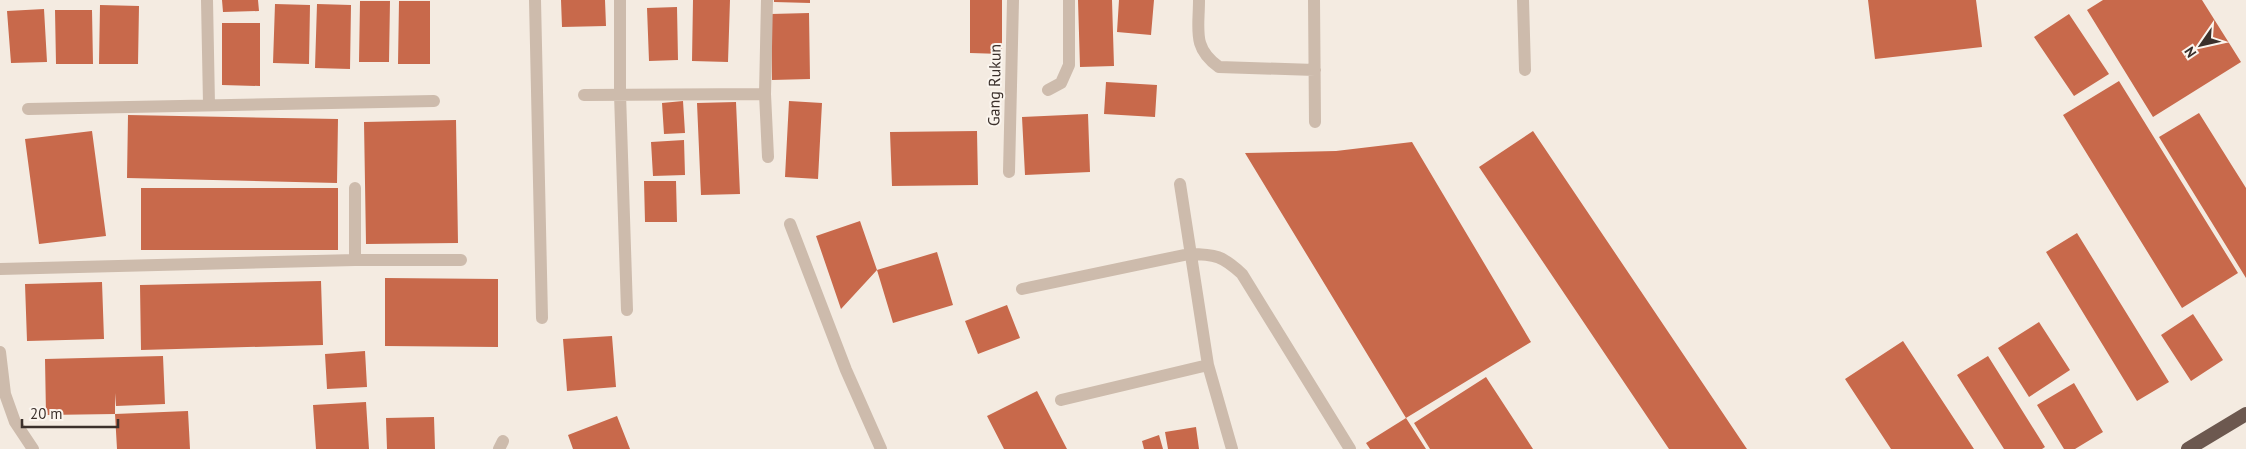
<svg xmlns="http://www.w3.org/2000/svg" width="2246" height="449" font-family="'PT Sans',sans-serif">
  <rect width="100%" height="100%" fill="#f4ebe1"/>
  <path fill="#c8694b" d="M222,0H258L259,11L223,12Z
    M561,0H605L606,26L562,27Z
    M693,0H730L728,62L692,61Z
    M774,0H810V3L774,2Z
    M970,0H1002V54L970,53Z
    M1078,0H1112L1114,66L1080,67Z
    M1119,0H1154L1151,35L1117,32Z
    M1868,0H1976L1982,47L1875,59Z
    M2103,0H2202L2241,62L2153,117L2087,10Z
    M360,1H390L389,62H359Z
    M399,1H430V64H398Z
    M275,4L310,5L309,64L273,63Z
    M317,4L351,5L350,69L315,68Z
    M100,5L139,6L138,64H99Z
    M677,7L678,60L649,61L647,8Z
    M44,9L47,62L11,63L7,11Z
    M55,10H92L93,64H56Z
    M809,13L810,79L772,80L771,14Z
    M2069,14L2109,74L2074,96L2034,37Z
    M222,23H260V86L222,85Z
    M2119,81L2238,273L2182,308L2063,115Z
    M1106,82L1157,85L1155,117L1104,114Z
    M683,101L685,133L664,134L662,103Z
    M789,101L822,103L818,179L785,177Z
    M736,102L740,194L701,195L697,103Z
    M2199,113L2246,188V278L2159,137Z
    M1088,114L1090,172L1025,175L1022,117Z
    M128,115L338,119L337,183L127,178Z
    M456,120L458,243L366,244L364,122Z
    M92,131L106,236L39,244L25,139Z
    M977,131L978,185L892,186L890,132Z
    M1533,131L1747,449H1669L1479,167Z
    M684,140L685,175L653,176L651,142Z
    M1412,142L1531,342L1406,418L1426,449H1370L1366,443L1406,418L1245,153L1336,151Z
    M644,181H676L677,222H645Z
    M141,188H338V250H141Z
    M860,221L877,270L841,309L816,236Z
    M2077,233L2169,382L2137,401L2046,252Z
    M937,252L953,305L893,323L877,270Z
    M385,278L498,279V347L385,346Z
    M321,281L323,345L141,350L140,285Z
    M102,282L104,339L27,341L25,284Z
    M1007,305L1020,338L978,354L965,321Z
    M2193,314L2223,360L2191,381L2161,335Z
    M2039,322L2070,370L2029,397L1998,348Z
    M612,336L616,387L567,391L563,339Z
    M1903,341L1974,449H1891L1845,379Z
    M365,351L367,387L327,389L325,354Z
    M163,356L165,404L116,406L115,393V414L46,415L45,359Z
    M1988,356L2045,447L2042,449H2004L1957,375Z
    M1486,377L1533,449H1430L1414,423Z
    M2074,383L2103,432L2075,449H2064L2037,405Z
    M1037,391L1067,449H1004L987,416Z
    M366,402L369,449H316L313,405Z
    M188,411L190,449H117L115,414Z
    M617,416L630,449H573L568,435Z
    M434,417L435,449H387L386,418Z
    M1196,427L1199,449H1168L1165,432Z
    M1159,435L1163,449H1144L1142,441Z"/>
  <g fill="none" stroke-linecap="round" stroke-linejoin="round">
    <path stroke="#cdbbac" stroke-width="12" d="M1180,184L1208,365L1232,449
      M1022,289L1189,254C1215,254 1223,256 1242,274L1350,449
      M1061,400L1208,365"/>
    <path stroke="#cdbbac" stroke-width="12" d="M207,0L209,104
      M535,0L542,318
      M620,0V94L627,310
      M767,0L765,94L768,157
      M1199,0C1199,30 1192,48 1219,67L1315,70
      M1314,0L1315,122
      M1523,0L1525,70
      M1048,90L1061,83L1069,65V0
      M584,95L765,94
      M28,109L434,101
      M1009,172L1013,0
      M355,188V260
      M790,224L846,370L881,449
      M0,269L355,260H461
      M0,352L5,394L15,422L33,449
      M499,449L503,441"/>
    <path stroke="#6c584f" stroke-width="14" d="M2188,449L2246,414"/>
  </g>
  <g text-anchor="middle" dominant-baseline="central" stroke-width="4" stroke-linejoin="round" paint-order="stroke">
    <g font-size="16" fill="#3b302b" stroke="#fbf5ee">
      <text transform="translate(994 85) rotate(-89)">Gang Rukun</text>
    </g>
  </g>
  <g transform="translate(2201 45) rotate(236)" stroke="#fbf5ee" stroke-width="4" paint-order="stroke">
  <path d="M0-4L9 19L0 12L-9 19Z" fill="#3b302b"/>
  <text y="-8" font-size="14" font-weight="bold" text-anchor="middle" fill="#3b302b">N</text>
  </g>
  <path d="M22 419v8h96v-8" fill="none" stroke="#3b302b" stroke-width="2.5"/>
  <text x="30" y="419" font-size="15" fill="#3b302b" stroke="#fbf5ee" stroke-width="4" paint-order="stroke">20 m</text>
</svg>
